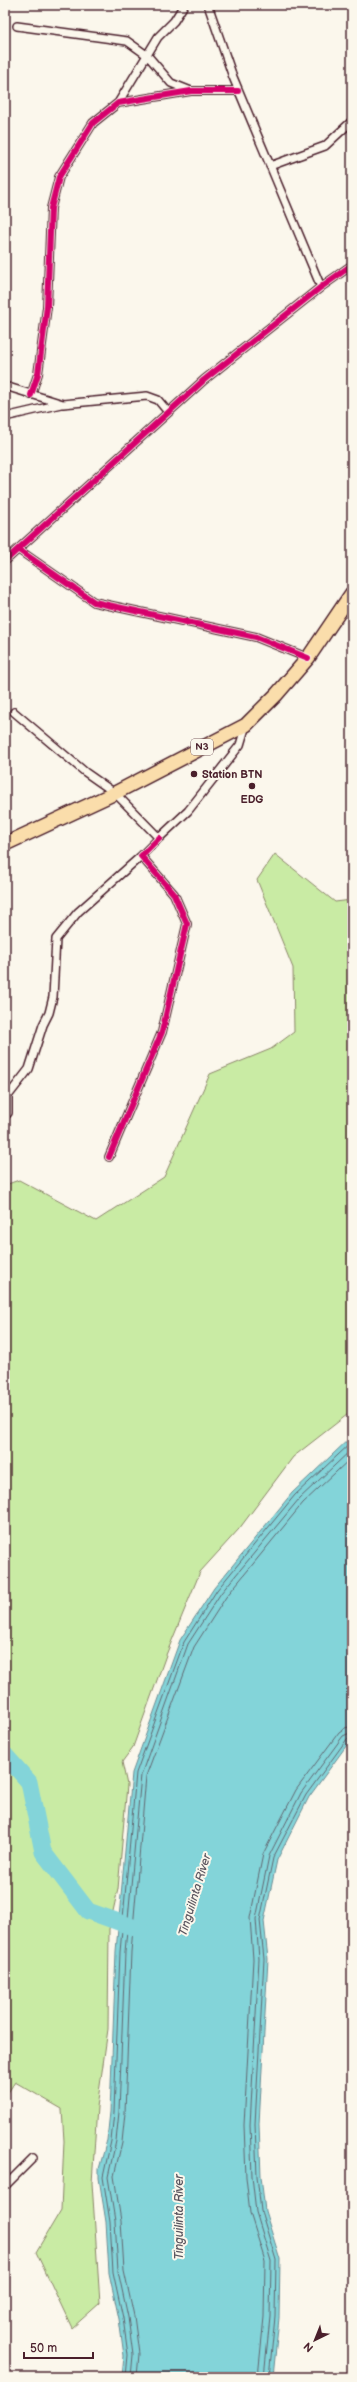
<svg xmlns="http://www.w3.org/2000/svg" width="357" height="2382" font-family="'Balsamiq Sans',sans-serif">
  <rect width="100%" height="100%" fill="#fbf7ec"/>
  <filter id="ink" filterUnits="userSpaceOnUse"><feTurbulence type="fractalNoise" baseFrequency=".025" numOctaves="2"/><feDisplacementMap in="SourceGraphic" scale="8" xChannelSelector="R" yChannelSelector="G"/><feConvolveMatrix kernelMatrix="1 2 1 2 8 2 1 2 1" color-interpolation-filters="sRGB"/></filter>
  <g filter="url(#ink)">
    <path fill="#c9eba4" stroke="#8a8568" d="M275,854L335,902L352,900V1411L293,1457L239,1529L200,1572L166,1655L133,1747L122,1762L127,1785L118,1889L109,1929L108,2029L97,2107L92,2183L100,2303L72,2328L36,2252L61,2210L64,2141L62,2109L15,2082L5,2097V1185L19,1180L96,1221L164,1177L210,1074L271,1049L294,1032L293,968L257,880Z"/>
    <path fill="#83d4d9" stroke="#6c8c93" d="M352,1436V1738L309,1797L277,1860L264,1921L268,1959L259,2124L261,2176L265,2211L280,2259L279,2318L273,2377H122L124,2356L119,2319L109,2273L106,2222L99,2178V2169L107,2140L110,2112L116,1951L132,1773L180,1640L214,1588L292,1493Z"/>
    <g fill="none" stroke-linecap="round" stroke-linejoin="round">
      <path stroke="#616771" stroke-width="1" d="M126,2377L128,2355L123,2318L113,2272L110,2222L103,2177L111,2141L114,2112L120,1952L136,1773L184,1642L217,1590L295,1495L352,1442
        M131,2377L133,2355L128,2317L118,2271L115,2221L108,2177L116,2141L119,2112L125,1952L141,1775L188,1644L221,1593L299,1499L352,1449
        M137,2377L139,2354L134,2316L124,2270L121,2221L114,2176L122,2142L125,2113L131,1952L146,1776L194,1647L226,1597L303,1503L352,1457
        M258,2377L264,2317L265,2261L250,2213L246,2177L244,2125L253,1959L250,1918L263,1854L296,1790L339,1732L345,1728L352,1726
        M264,2377L270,2317L271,2261L256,2212L252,2176L250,2125L259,1959L256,1919L269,1856L301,1793L343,1736L352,1732
        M269,2377L275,2317L276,2260L261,2211L257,2176L255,2124L264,1959L260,1920L273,1858L306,1795L347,1739L352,1737"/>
      <path stroke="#83d4d9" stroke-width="17" d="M5,1755L29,1782L43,1852L88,1911L141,1930"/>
      <defs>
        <path id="street" d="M208,5L233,77L321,287
          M17,26L127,41L148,56L171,83L191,91
          M118,103L158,37L174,21L184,5
          M270,166L325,146L352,121
          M5,386L63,404L147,396L158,400L168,412
          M31,395L38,374L47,307L51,208L59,177L93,123L118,103L191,91H238
          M5,417L61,404
          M19,550L94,602L256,637L308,658
          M5,561L204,380L321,287L352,265
          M14,712L85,772L115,793L159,838L188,811L240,745L246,725
          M5,1116L8,1113V1096L29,1069L43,1025L49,1013L53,997L56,939L78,912L141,856
          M109,1157L162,1032L187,924L174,894L141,856L159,838
          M5,2186L33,2158"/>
        <path id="highway" d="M5,844L115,793L246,725L276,695L308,658L352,593"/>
      </defs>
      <use href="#street" stroke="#4a1f2b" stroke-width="10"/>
      <use href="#highway" stroke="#4a1f2b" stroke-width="16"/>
      <use href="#street" stroke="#fbf7ec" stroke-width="7"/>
      <use href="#highway" stroke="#faddab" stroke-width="13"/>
      <defs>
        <path id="cycleway" d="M31,395L38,374L47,307L51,208L59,177L93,123L118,103L191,91H238
          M19,550L94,602L256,637L308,658
          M5,561L204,380L321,287L352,265
          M109,1157L162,1032L187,924L174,894L141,856L159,838"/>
      </defs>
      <use href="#cycleway" stroke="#fbf7ec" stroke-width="8"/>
      <use href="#cycleway" stroke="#d6006c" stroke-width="6"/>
    </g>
  </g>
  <g fill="#4a1f2b" stroke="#fbf7ec" stroke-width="1.5">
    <circle cx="194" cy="774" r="4"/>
    <circle cx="252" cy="786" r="4"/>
  </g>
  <g text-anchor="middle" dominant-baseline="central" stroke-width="4" stroke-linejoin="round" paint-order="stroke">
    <rect fill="#fbf7ec" stroke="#7f6065" stroke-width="1" x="191" y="739" width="22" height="16" rx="3"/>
    <g font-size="10" font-weight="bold" fill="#4a1f2b">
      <text x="202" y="747">N3</text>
    </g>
    <g font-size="11" font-weight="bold" fill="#4a1f2b" stroke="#fbf7ec" text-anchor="start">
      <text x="202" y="774">Station BTN</text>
      <text x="252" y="799" text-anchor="middle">EDG</text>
    </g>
    <g font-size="12" font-style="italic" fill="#5b555f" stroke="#fbf7ec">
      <text transform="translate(195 1895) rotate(-73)">Tinguilinta River</text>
      <text transform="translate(179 2217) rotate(-90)">Tinguilinta River</text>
    </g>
  </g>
  <rect width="357" height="2382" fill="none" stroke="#fbf7ec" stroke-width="20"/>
  <rect x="10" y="10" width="337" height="2362" fill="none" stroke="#4a1f2b" stroke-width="1.5" filter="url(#ink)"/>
  <g transform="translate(315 2340) rotate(223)" stroke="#fbf7ec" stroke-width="3" paint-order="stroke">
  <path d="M0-3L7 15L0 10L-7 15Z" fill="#4a1f2b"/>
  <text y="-6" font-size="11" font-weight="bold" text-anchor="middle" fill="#4a1f2b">N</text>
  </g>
  <path d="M24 2352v6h69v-6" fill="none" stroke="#4a1f2b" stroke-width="2"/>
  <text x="30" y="2352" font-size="12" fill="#4a1f2b" stroke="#fbf7ec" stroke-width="3" paint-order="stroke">50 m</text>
</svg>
